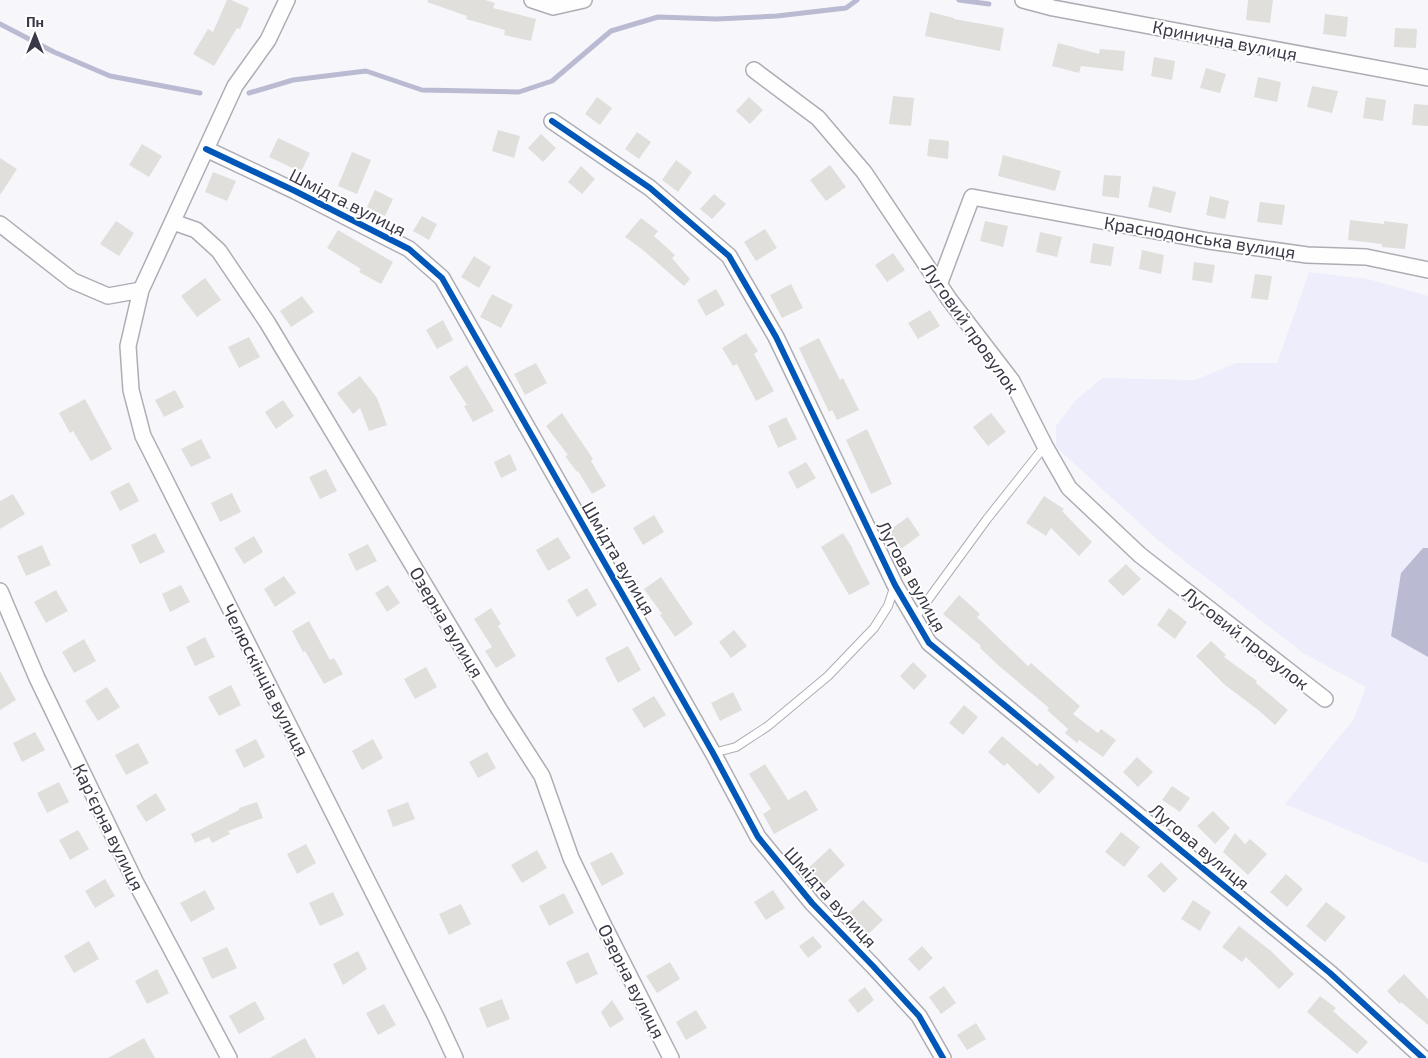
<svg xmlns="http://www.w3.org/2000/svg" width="1428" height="1058" font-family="'Exo 2',sans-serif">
  <rect width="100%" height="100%" fill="#f7f7fb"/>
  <path fill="#ededfc" d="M1309,272L1368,279L1428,296V548H1423L1391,635L1428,657V864L1285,804L1353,720L1366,687L1303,653L1159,541L1056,447V426L1076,400L1102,378L1195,380L1236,363H1277Z"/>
  <path fill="#babad2" d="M1423,548H1428V657L1391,636L1401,573Z"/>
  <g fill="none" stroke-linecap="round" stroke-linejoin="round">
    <path stroke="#babad2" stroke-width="5" d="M959,0L989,4
      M0,24L54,52L110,76L200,93
      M249,93L293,80L366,71L422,90L519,92L552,81L611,31L658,17L717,19L777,16L846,8L857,0"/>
  </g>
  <path fill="#e0dfdb" d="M227,0H231L249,8L240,29L237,28L214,66L193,54L208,29L213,32Z
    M428,0H485L495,3L493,8L536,19L531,41L504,35L505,30L466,19L467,16L427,2Z
    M1248,0H1273L1270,23L1246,20Z
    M930,12L954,18V19L1004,28L1000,51L925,36Z
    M1325,14L1348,17L1346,37L1323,34Z
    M1395,28L1417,29L1416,48L1394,47Z
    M1058,43L1099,54L1100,49L1125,51L1123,71L1081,66L1079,73L1052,66Z
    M1154,57L1175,61L1172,80L1151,76Z
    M1206,68L1226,74L1220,93L1200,88Z
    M1258,77L1281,82L1277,102L1254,97Z
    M1312,86L1338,91L1332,113L1307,107Z
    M893,96L914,98L911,126L889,124Z
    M597,97L612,108L600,125L585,114Z
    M749,97L763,110L750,124L736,111Z
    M1366,97L1386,100L1383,121L1363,118Z
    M1414,104L1428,105V126L1412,125Z
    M498,130L520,136L514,158L492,151Z
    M637,132L651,142L639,159L625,149Z
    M541,134L556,148L543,162L528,148Z
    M278,138L310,153L301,172L269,157Z
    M929,139L949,141L948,159L927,156Z
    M142,144L162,156L149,177L129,165Z
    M352,152L371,160L357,194L338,186Z
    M1003,155L1061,171L1055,191L998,176Z
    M0,158L17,169L0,195Z
    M676,160L692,172L678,192L662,180Z
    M830,165L846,187L826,201L810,180Z
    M581,166L595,179L582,194L568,182Z
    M213,172L236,181L227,201L205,192Z
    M1104,175L1121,176L1119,198L1102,196Z
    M1153,186L1176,192L1171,213L1148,207Z
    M375,190L393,199L385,216L367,207Z
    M714,194L726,204L712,219L700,209Z
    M1210,196L1229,201L1225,219L1206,215Z
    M1260,202L1285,205L1282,225L1257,222Z
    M422,216L437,224L429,240L413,231Z
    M641,218L658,231L654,236L675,255L672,258L690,279L684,286L643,250L625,237Z
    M1350,220L1384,224V221L1408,224L1405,249L1382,247V244L1348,240Z
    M116,221L134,233L119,256L100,244Z
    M985,221L1008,226L1003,247L980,241Z
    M765,229L777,248L756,261L744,242Z
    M338,230L393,262L381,284L359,272L361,269L327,248Z
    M1040,232L1062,237L1057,257L1036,252Z
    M1093,243L1114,247L1111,266L1090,263Z
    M1142,250L1164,255L1161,274L1139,269Z
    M893,253L905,270L887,282L875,265Z
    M474,256L491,267L479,288L461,277Z
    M1194,262L1215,265L1212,283L1192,280Z
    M1255,274L1272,276L1268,300L1251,298Z
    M205,278L221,300L197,317L181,296Z
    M791,284L803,308L782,318L770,295Z
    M716,289L725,305L706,316L697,300Z
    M492,294L513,305L501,328L480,317Z
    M302,296L314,312L291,327L280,311Z
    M930,310L940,326L918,339L908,323Z
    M443,320L453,340L437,349L426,330Z
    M746,333L758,351L754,354L774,391L756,401L737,364L733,366L722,348Z
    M249,337L260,357L239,368L228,347Z
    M819,338L840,380L843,378L859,410L837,420L832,410L829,412L799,348Z
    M536,363L547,383L525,395L514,374Z
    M467,365L494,411L473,422L464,406L467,405L449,377Z
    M360,376L377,398L387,425L369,431L360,408L353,414L337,393Z
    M175,390L184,407L164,417L155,400Z
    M85,399L112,449L91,461L73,431L70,433L59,413Z
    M283,400L294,416L276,429L265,412Z
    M562,413L593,459L591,461L606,486L592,494L578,471L577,472L565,456L568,455L546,426Z
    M991,413L1006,432L988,446L973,427Z
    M786,417L797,439L778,448L768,426Z
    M867,429L892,484L871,494L846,440Z
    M201,439L211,458L191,467L181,449Z
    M510,454L517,470L501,478L494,462Z
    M806,462L816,478L797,489L788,472Z
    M326,469L337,491L320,499L309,477Z
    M129,482L139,501L120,511L110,492Z
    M232,493L241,512L220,522L211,503Z
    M13,494L25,514L0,529V501Z
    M1044,496L1064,509L1062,511L1092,542L1079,556L1051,528L1046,536L1026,523Z
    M654,515L664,532L643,545L633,528Z
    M908,517L920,535L901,549L888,531Z
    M155,533L165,552L140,564L131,545Z
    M843,533L853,549H852L870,584L849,595L821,547Z
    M254,536L263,552L244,564L234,548Z
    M558,537L571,558L548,571L536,550Z
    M368,544L377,561L356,571L348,554Z
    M42,545L51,565L26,576L17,556Z
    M1126,564L1141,579L1123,596L1108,581Z
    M284,576L296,593L275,607L264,589Z
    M661,577L693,624L675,637L660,615L662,614L644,589Z
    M181,585L190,602L170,612L162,594Z
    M388,585L400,603L387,612L375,593Z
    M587,588L597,605L577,617L567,600Z
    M56,590L68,611L46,623L34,602Z
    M959,595L980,614L977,617L1028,666L1031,663L1080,706L1073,714L1098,733L1101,729L1116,740L1103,757L1079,740L1077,743L1065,733L1068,729L1047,710L1049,708L998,665L980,648L981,646L943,614Z
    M491,608L501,624L498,626L516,656L496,668L485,651L492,647L474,619Z
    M1169,608L1187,622L1175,639L1157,625Z
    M309,621L330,660L334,658L343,674L324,684L305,651L303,652L292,631Z
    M734,630L747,646L731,658L719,642Z
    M205,637L215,657L195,666L186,647Z
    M84,639L96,661L74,673L62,652Z
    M1211,641L1226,655L1224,657L1257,681L1256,683L1288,710L1275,725L1257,709L1225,685L1196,656Z
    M628,646L641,670L618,683L605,658Z
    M913,662L927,676L914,690L900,676Z
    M426,667L437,687L415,699L404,679Z
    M0,671L16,700L0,710Z
    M231,685L241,705L219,716L208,697Z
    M107,687L120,707L98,721L85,701Z
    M733,692L742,710L720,721L711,703Z
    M654,696L666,715L644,728L632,709Z
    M964,705L978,717L963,735L949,723Z
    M35,732L45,750L22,762L13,743Z
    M1002,736L1037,766L1040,763L1055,777L1039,794L1007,763L1004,766L988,752Z
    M256,739L265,757L244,768L235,750Z
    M373,739L383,758L362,770L352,751Z
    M138,743L149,763L126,775L115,755Z
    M487,752L496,768L478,778L469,762Z
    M1137,757L1153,772L1138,787L1123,772Z
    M765,764L788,800L806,790L818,810L774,834L763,814L771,809L749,774Z
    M59,782L69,802L47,813L37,793Z
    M1172,786L1190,798L1180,812L1162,800Z
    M156,793L166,810L146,822L136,806Z
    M257,802L263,818L228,831L230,834L212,843L209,837L195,843L191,834L239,810V808Z
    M408,802L415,819L393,827L387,810Z
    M1213,811L1230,828L1215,844L1197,826Z
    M78,830L89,849L70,860L59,840Z
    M1121,832L1140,847L1124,867L1105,852Z
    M1235,833L1245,844L1250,839L1267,854L1248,875L1223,852Z
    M306,844L316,863L297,874L287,854Z
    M830,848L845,865L820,888L805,871Z
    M537,850L547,868L522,883L511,865Z
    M612,852L624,874L602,886L590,863Z
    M1161,862L1178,879L1164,893L1147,876Z
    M1286,874L1303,889L1287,907L1270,892Z
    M105,879L115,896L95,908L85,891Z
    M205,890L215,909L191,922L180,903Z
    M773,890L785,908L766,920L754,902Z
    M333,892L344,915L320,926L309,903Z
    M564,893L574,913L549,926L539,906Z
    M863,900L883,920L866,936L847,915Z
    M1193,900L1211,912L1200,931L1181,919Z
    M1326,902L1346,917L1325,942L1306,926Z
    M461,904L471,924L449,935L439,914Z
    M1239,926L1271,951L1294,974L1279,989L1246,957L1242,962L1222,947Z
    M813,936L822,947L808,958L799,946Z
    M89,941L99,959L74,973L64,956Z
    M922,946L933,958L919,971L908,959Z
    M227,947L237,968L212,979L202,958Z
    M358,951L367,969L343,985L333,964Z
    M588,952L598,974L576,984L566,962Z
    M670,962L680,979L657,993L646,976Z
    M157,969L169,993L147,1004L135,981Z
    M1404,974L1428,999V1025L1401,1002L1400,1004L1387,991Z
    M944,986L956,1003L941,1014L929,997Z
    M865,987L874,1000L858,1013L848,1000Z
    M1320,996L1336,1008L1333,1011L1368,1042L1357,1054L1307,1012Z
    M502,999L510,1019L487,1028L479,1008Z
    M612,1000L624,1019L610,1028L601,1012Z
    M255,1001L265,1019L239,1034L229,1016Z
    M384,1004L396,1025L378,1035L366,1013Z
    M696,1010L707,1028L686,1040L676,1022Z
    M976,1023L986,1039L967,1050L957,1035Z
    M144,1038L155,1058H108Z
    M305,1038L316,1058H270Z"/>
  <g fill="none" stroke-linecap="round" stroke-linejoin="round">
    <defs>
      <path id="lane" d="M914,619L987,519L1045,446
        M713,753L736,747L768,726L828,676L874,628L888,606L895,585"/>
      <path id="street" d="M287,0L268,40L235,86L141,290L128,346L131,390L143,436L436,1017L455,1058
        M532,0L553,7L584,0
        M1023,0L1053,8L1428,78
        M754,70L818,118L864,172L949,299L1012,381L1045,446L1069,488L1140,555L1325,699
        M552,121L650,188L729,256L776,337L895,585L929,643L1330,973L1423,1058
        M206,149L295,191L409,249L442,278L713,753L758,837L812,903L873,966L919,1016L943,1058
        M173,222L196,230L219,251L267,322L499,709L542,776L571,858L603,924L671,1058
        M0,224L73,281L108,296L141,290
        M939,285L972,197L1209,241L1307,255L1366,257L1428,270
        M0,591L37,678L135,881L229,1058"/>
    </defs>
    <use href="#lane" stroke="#adadb5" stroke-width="10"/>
    <use href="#street" stroke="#adadb5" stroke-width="18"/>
    <use href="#lane" stroke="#fefefe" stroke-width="8"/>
    <use href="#street" stroke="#fefefe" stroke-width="15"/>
    <defs>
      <path id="cycleway" d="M552,121L650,188L729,256L776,337L895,585L929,643L1330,973L1423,1058
        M206,149L295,191L409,249L442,278L713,753L758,837L812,903L873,966L919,1016L943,1058"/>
    </defs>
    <use href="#cycleway" stroke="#fff" stroke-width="9"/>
    <use href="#cycleway" stroke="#0057b8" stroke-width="6"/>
  </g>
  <g text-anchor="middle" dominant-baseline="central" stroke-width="4" stroke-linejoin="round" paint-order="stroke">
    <g font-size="18" fill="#393947" stroke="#fff">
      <text transform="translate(1225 40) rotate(11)">Кринична вулиця</text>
      <text transform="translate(348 202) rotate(27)">Шмідта вулиця</text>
      <text transform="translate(1200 237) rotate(9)">Краснодонська вулиця</text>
      <text transform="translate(971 328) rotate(55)">Луговий провулок</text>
      <text transform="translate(619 558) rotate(60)">Шмідта вулиця</text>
      <text transform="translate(912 576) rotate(61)">Лугова вулиця</text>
      <text transform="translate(447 622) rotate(59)">Озерна вулиця</text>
      <text transform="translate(1246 638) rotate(38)">Луговий провулок</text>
      <text transform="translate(266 680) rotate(63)">Челюскінців вулиця</text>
      <text transform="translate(109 827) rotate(64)">Кар'єрна вулиця</text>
      <text transform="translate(1200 846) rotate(40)">Лугова вулиця</text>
      <text transform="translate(831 897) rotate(48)">Шмідта вулиця</text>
      <text transform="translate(632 981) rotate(63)">Озерна вулиця</text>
    </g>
  </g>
  <g transform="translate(35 35)" stroke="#ffffff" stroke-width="4" paint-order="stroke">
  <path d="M0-4L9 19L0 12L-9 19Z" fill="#393947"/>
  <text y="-8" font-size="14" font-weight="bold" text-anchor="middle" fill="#393947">Пн</text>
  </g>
</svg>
